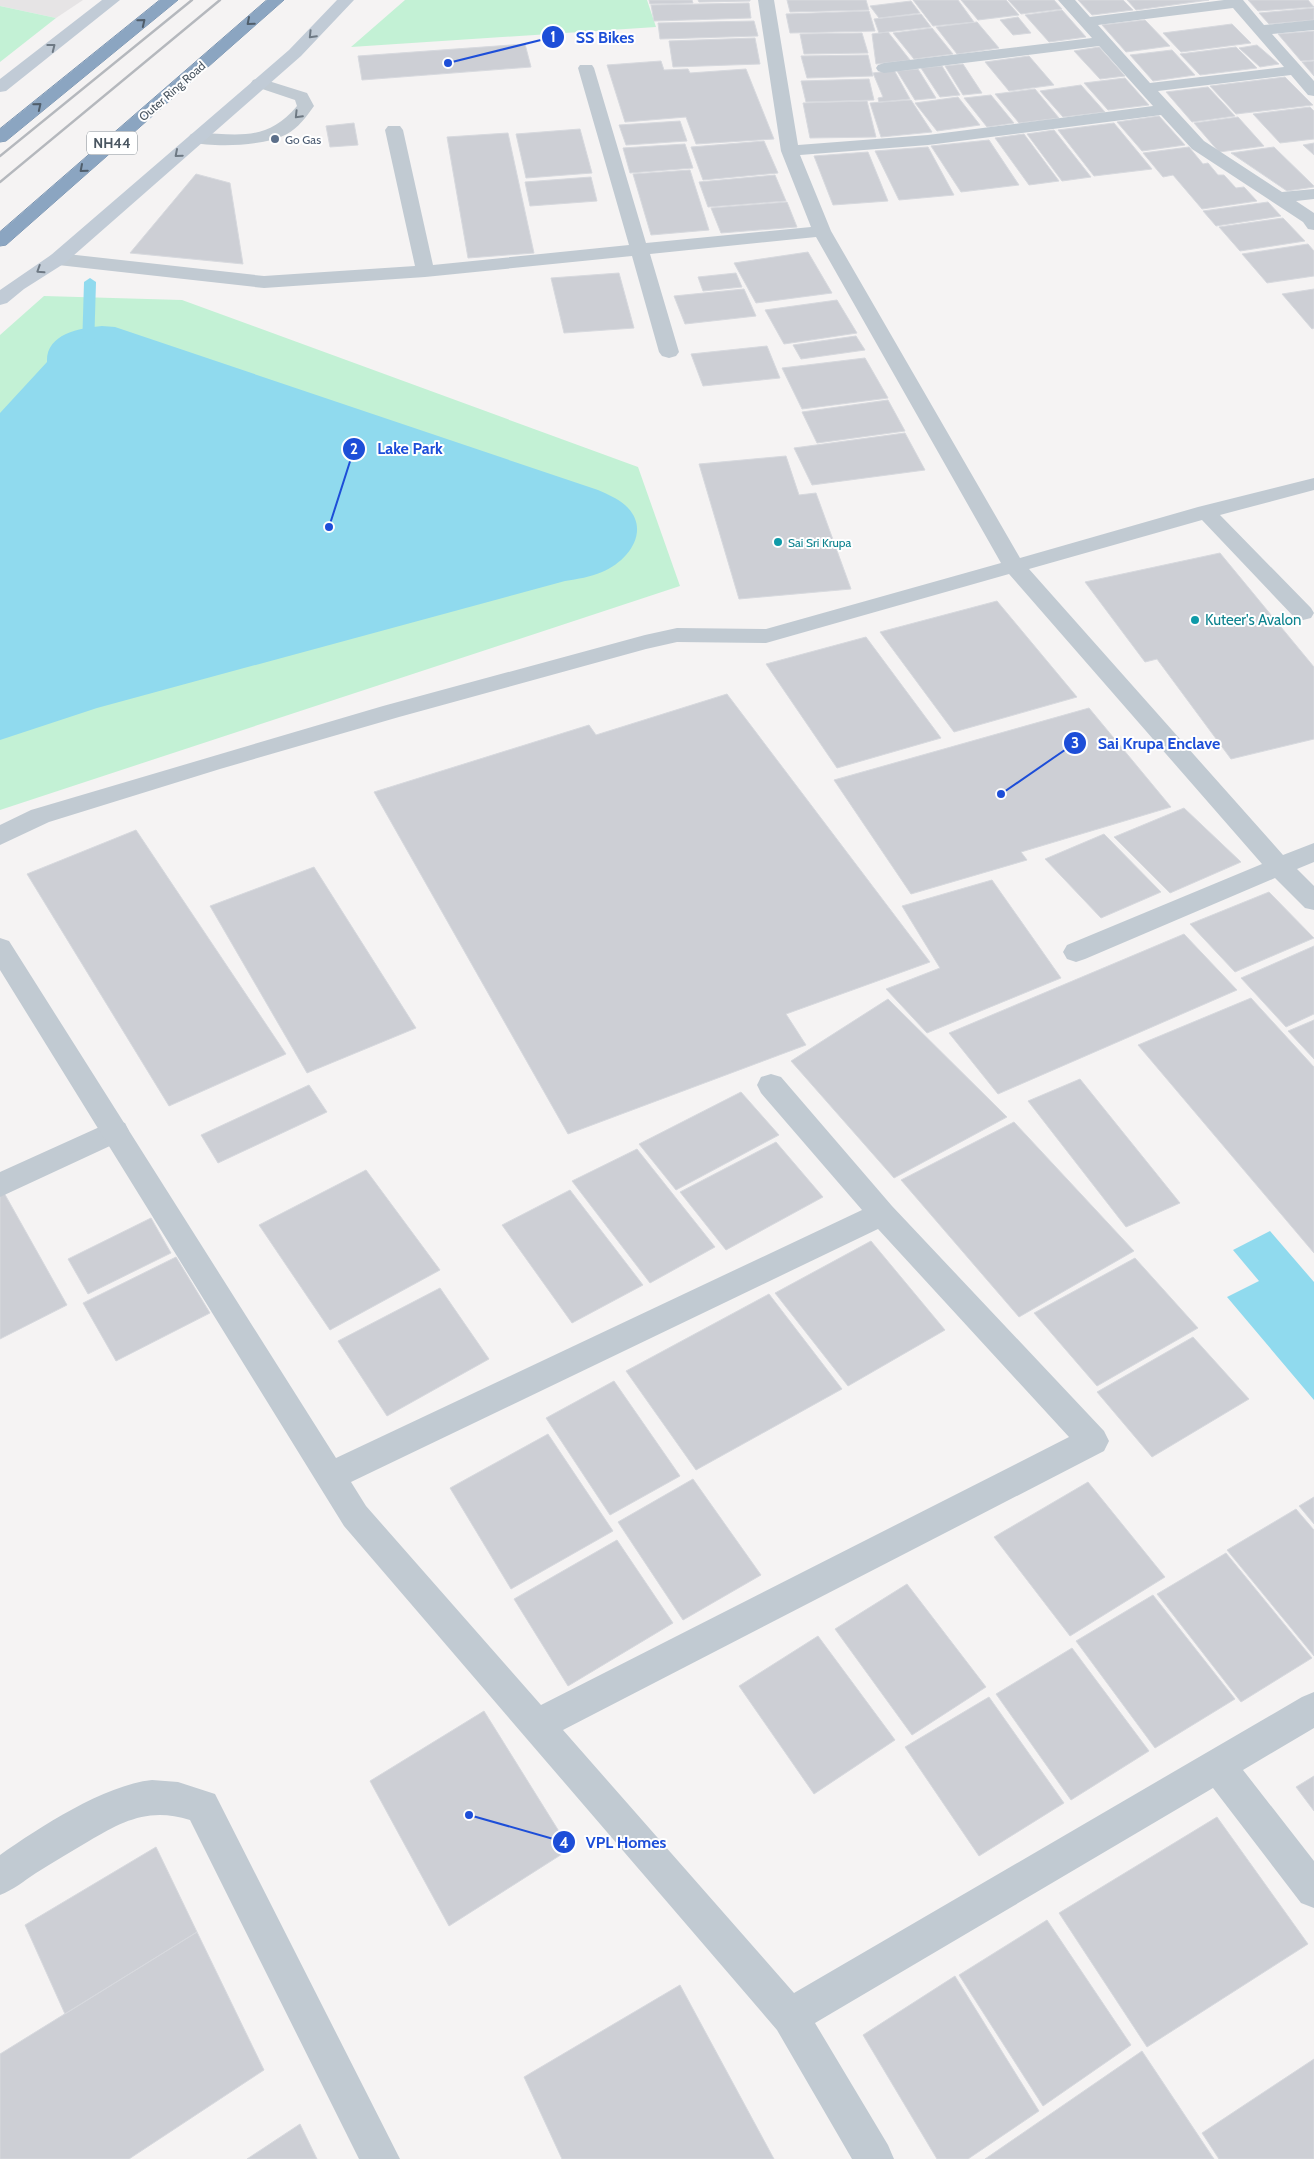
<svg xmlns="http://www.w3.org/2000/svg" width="1314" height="2159" font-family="Cabin,sans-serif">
  <rect width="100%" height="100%" fill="#f5f3f3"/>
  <path fill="#e6e4e5" d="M0,0H83L56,18L0,6Z"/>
  <path fill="#c3f1d5" d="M405,0H647L656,27L351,47Z
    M0,6L56,18L0,62Z
    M44,296L182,300L638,467L680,586L0,810V335Z"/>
  <path fill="#90daee" d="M102,326L115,327L598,490C607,494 617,498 625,505C652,529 629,561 602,572C590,577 578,579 565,581L97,708L0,740V413L47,362C46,334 79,328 102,326Z
    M1270,1231L1314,1282V1400L1227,1297L1259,1281L1233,1250Z"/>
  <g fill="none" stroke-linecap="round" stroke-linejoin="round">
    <path fill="#90daee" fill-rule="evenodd" d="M90,278L96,282L94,349L88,353L82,349L84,282Z"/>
  </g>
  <path fill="#cdcfd5" stroke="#d7d9de" d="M649,0H692L693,3L650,4Z
    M698,0H750V1L699,2Z
    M787,0H866L869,10L790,12Z
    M913,0H958L974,22L933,26Z
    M961,0H1006L1019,15L978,20Z
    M1008,0H1054L1062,9L1021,14Z
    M1078,0H1123L1133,10L1092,15Z
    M1127,0H1209L1136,10Z
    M1248,0H1308L1314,7L1258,11Z
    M911,1L920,13L879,18L870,6Z
    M749,3L751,18L654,21L651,5Z
    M1314,8V20L1269,24L1259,13Z
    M1062,10L1086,37L1049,42L1025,15Z
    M869,11L875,31L790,33L786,14Z
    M921,14L931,27L879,33L874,19Z
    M1018,17L1031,33L1013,35L1000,20Z
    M1145,20L1170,46L1126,52L1102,25Z
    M754,21L758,36L660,39L658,23Z
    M977,22L999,48L957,54L936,27Z
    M1232,24L1251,43L1181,52L1163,33Z
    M932,28L953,54L914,59L893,33Z
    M1314,31V60L1301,61L1278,34Z
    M888,32L910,60L876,64L872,34Z
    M862,33L868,53L804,54L800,34Z
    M755,38L760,64L673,67L669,41Z
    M525,44L531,67L362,80L358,56Z
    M1257,45L1279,64L1260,67L1239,48Z
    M1099,47L1125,76L1100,79L1074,51Z
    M1236,47L1257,68L1200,75L1180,54Z
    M1172,50L1195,75L1153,81L1130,55Z
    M868,55L873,76L807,78L801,56Z
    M1029,56L1054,85L1009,91L985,62Z
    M661,61L664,70L688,69L690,73L746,69L774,139L696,144L686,117L625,122L607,65Z
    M1314,61V76L1302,62Z
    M963,64L982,93L963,95L945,66Z
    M942,66L960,95L940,97L921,68Z
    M918,69L936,98L915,100L897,71Z
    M894,70L910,99L879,102L878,98L883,97L873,73Z
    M1285,77L1313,105L1236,114L1210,86Z
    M1125,78L1149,105L1108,110L1084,83Z
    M869,79L874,100L806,102L801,81Z
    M1081,85L1105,112L1063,117L1040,91Z
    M1208,87L1235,116L1192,122L1166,92Z
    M1035,89L1059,118L1019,123L995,94Z
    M991,95L1014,123L987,127L964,98Z
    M958,97L980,125L937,131L915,103Z
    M911,100L932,132L881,137L870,103Z
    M867,101L876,137L810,138L803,103Z
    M1310,107L1314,111V139L1280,143L1253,114Z
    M1159,116L1185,145L1142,151L1117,122Z
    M1238,117L1264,146L1219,152L1194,123Z
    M680,121L687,141L626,145L619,125Z
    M354,123L358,145L330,147L326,126Z
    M1114,123L1152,169L1094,176L1058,130Z
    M580,129L592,173L526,178L516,134Z
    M1054,130L1091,177L1062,181L1027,134Z
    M508,133L534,253L468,258L447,137Z
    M1024,134L1059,181L1029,185L995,138Z
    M989,140L1019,185L961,192L931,146Z
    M764,141L778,173L703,180L691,147Z
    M1314,143V155L1303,145Z
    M685,144L693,168L630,173L623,148Z
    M928,147L954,195L899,200L875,151Z
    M1189,147L1203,164L1208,163L1218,175H1224L1236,188L1244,187L1257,201L1202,209L1173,175L1163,177L1143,153Z
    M1274,147L1314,186V187L1287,191L1231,153Z
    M868,152L888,201L833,205L814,156Z
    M690,170L709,230L651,235L633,174Z
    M196,174L230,183L243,264L130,253Z
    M775,175L786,201L708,207L699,182Z
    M591,177L597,201L530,206L525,182Z
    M787,202L797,227L721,233L711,208Z
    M1268,202L1281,216L1216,226L1203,211Z
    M1283,218L1305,241L1240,251L1219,227Z
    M1308,244L1314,251V276L1267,283L1242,254Z
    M808,252L832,293L756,303L734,263Z
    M619,273L634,328L564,333L551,278Z
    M736,273L742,287L703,291L698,277Z
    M744,289L756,316L685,324L674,296Z
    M1314,289V328L1312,329L1282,294Z
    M837,300L857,333L784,344L765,310Z
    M856,336L865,350L801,359L793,345Z
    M767,346L780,378L703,386L691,354Z
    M865,358L888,398L802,409L782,368Z
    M888,400L905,431L817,443L802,412Z
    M905,433L925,470L812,485L794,448Z
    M786,456L799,495L816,493L851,589L739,599L699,464Z
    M1220,553L1314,667V739L1231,759L1157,659L1145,662L1085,582Z
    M997,601L1077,697L954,732L880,632Z
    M866,637L941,738L837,768L766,664Z
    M727,694L930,962L786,1014L806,1045L568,1134L374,792L589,725L596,735Z
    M1089,708L1171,807L1021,852L1027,860L911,894L834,780Z
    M1184,808L1241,862L1170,893L1114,837Z
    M136,830L286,1054L169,1106L27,874Z
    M1104,834L1161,892L1101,918L1045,859Z
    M314,867L416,1028L307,1073L210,906Z
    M992,880L1061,978L927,1033L886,989L940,968L902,906Z
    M1269,892L1314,938L1235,972L1190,924Z
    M1184,934L1237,990L998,1094L949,1033Z
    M1314,946V1014L1286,1027L1241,978Z
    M1251,998L1314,1067V1253L1138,1045Z
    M888,999L1007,1117L894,1178L791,1061Z
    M1314,1020V1059L1288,1031Z
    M1080,1079L1180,1203L1126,1227L1028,1101Z
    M309,1085L327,1112L218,1163L201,1135Z
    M741,1092L779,1135L676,1190L639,1144Z
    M1014,1122L1134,1251L1019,1317L901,1180Z
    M776,1142L823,1197L726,1250L680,1192Z
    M637,1149L715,1247L650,1283L572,1181Z
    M366,1170L440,1270L330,1330L259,1225Z
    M570,1190L643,1285L572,1323L502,1225Z
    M3,1191L67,1305L0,1339V1193Z
    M151,1218L171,1253L88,1294L68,1259Z
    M871,1241L945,1330L848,1386L775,1293Z
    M176,1257L210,1313L116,1361L83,1303Z
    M1135,1258L1198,1328L1097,1386L1034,1313Z
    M440,1288L489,1359L387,1416L338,1341Z
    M769,1294L842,1389L696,1470L626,1371Z
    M1193,1337L1249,1399L1152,1457L1097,1392Z
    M614,1381L680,1476L610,1515L546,1418Z
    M548,1434L613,1531L511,1589L450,1488Z
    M693,1479L761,1575L683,1620L618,1522Z
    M1088,1482L1165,1577L1070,1636L994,1537Z
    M1314,1497V1524L1299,1506Z
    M1296,1509L1314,1530V1656L1227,1550Z
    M617,1540L673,1623L568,1686L514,1599Z
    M1226,1553L1312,1658L1241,1702L1157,1594Z
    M907,1584L986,1687L912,1735L835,1629Z
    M1153,1595L1235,1699L1155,1748L1076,1641Z
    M818,1636L895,1740L814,1794L739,1686Z
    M1072,1648L1149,1751L1071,1800L996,1694Z
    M989,1697L1064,1803L979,1856L905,1747Z
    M484,1711L570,1849L449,1926L370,1781Z
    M1314,1776V1811L1296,1787Z
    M1217,1817L1308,1944L1147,2047L1059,1913Z
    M156,1847L197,1932L65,2014L25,1925Z
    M1047,1920L1131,2045L1043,2106L959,1975Z
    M197,1932L264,2070L129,2159H0V2054Z
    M955,1976L1039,2111L968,2159H937L863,2035Z
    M680,1985L774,2159H562L524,2077Z
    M1142,2051L1214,2159H985Z
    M1314,2059V2159H1219L1202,2133Z
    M300,2124L317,2159H247Z"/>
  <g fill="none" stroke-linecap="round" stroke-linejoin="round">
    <defs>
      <path id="highway" d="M160,0H178L6,141L0,142V129Z
        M267,0H284L6,245L0,246V232Z"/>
    </defs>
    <use href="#highway" stroke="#7690ad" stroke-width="1"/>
    <path fill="#c1cad2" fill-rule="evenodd" d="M259,78L307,93L314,106C307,116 298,128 287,134C266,146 215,148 191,142L188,138L191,134L197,133C239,134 267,142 297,106L295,100L253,86L251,83L253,80Z
      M115,1120L125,1123L129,1131L125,1139L0,1197V1172Z"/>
    <path fill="#c1cad2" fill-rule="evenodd" d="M758,0H774L798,145L928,135L1153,106L1099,46L884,73L878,71L876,68L878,65L884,63L1092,38L1058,0H1075L1090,17L1224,0H1243L1264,25L1314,20V30L1272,34L1314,81V96L1308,95L1291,75L1158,91L1204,141L1282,192L1314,189V199L1296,201L1314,213V230L1308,229L1303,222L1192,149L1161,115L928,145L800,155L831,231L1020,558L1198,507L1314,478V490L1220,515L1311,608L1314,613L1311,618L1303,620L1295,618L1202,520L1029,569L1283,855L1314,843V862L1297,869L1314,886V910L1305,908L1275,878L1085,959L1076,962L1067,959L1063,952L1067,945L1262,864L1009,574L766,643L677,642L646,649L399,717L220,769L49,822L0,845V825L31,810L383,706L645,635L677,628L766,629L1001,563L816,237L650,254L679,352L676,356L669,358L662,356L659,352L632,256L425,277L264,288L58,265L51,263L49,259L51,255L58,253L264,276L415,266L385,130L388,126H400L403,130L433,265L629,245L578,68L580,65H592L594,68L646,243L811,227L781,151ZM1233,8L1284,67L1150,83L1098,25Z
      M0,938L9,941L336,1458L862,1210L761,1093L757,1085L761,1077L771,1074L781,1077L892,1206L1104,1431L1109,1441L1104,1451L563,1730L794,1993L1302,1697L1314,1692V1728L1243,1770L1314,1861V1908L1301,1903L1213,1788L815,2023L888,2145L894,2159H852L777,2030L344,1526L0,970ZM878,1229L1069,1437L541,1705L366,1506L351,1482Z
      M152,1780L178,1782L215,1794L400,2159H359L190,1820C149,1807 123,1821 89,1841C71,1852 53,1862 36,1873C24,1881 13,1890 0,1895V1855C40,1827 104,1785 152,1780Z"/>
    <path fill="#c1cbd6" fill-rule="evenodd" d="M102,0H120L6,91L0,92V79Z
      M337,0H354L301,56L65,263L24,289L7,303L0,305V290L51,255L289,50Z"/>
    <use href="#highway" fill="#8ba5c1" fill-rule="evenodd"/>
    <path stroke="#b5b8bd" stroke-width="2.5" d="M0,156L192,0
      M0,182L220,0"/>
  </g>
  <defs><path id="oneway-chevron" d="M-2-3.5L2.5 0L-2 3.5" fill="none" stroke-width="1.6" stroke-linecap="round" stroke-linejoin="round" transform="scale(1.25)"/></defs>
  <g stroke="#505e6b">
    <use href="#oneway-chevron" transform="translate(142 22) rotate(-39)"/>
    <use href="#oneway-chevron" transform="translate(250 22) rotate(139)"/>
    <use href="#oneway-chevron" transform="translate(38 106) rotate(-39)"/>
    <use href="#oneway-chevron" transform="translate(83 169) rotate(139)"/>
  </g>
  <g stroke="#6e7984">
    <use href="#oneway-chevron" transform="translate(312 35) rotate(134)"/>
    <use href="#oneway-chevron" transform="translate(52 47) rotate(-38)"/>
    <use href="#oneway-chevron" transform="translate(178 154) rotate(139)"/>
    <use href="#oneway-chevron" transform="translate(40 270) rotate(147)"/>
  </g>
  <use stroke="#6e7983" href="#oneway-chevron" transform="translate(298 115) rotate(134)"/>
  <circle fill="#5c6f8a" stroke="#fff" stroke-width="2" cx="275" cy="139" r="5"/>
  <g fill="#0f9aa8" stroke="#fff" stroke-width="2">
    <circle cx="778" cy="542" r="5"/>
    <circle cx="1195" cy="620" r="5"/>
  </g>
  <g text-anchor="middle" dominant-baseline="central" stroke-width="4" stroke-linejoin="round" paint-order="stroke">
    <g font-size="12" fill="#4a5661" stroke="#fff">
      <text transform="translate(172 91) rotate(-41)">Outer Ring Road</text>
    </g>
    <g font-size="12" fill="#4e5e75" stroke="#fff" text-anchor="start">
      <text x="285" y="139">Go Gas</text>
    </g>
    <g font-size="12" fill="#0d838f" stroke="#fff" text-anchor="start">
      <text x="788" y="542">Sai Sri Krupa</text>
    </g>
    <rect fill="#fff" stroke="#808990" stroke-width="1" x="87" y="131.5" width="50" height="23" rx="4"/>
    <g font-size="14" font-weight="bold" fill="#4a5661">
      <text x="112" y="143">NH44</text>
    </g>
    <g font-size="15" fill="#0d838f" stroke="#fff" text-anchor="start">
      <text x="1205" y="620">Kuteer's Avalon</text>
    </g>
  </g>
  <path fill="none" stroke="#1d4ed8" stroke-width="2" d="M448 63L553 37M329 527L354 449M1001 794L1075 743M469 1815L564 1842"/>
  <g fill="#1d4ed8" stroke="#fff" stroke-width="2">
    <circle cx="448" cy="63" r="5"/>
    <circle cx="329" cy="527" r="5"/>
    <circle cx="1001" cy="794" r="5"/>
    <circle cx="469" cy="1815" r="5"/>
    <circle cx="553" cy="37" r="12"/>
    <circle cx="354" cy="449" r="12"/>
    <circle cx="1075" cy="743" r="12"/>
    <circle cx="564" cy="1842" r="12"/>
  </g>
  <g font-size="15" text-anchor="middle" font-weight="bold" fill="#fff">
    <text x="553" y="42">1</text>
    <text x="354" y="454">2</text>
    <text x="1075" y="748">3</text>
    <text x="564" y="1848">4</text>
  </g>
  <g font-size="16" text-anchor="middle" font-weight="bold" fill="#1d4ed8" stroke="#fff" stroke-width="4" stroke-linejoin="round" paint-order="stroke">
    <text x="605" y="43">SS Bikes</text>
    <text x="410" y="454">Lake Park</text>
    <text x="1159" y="749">Sai Krupa Enclave</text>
    <text x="626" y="1848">VPL Homes</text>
  </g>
</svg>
